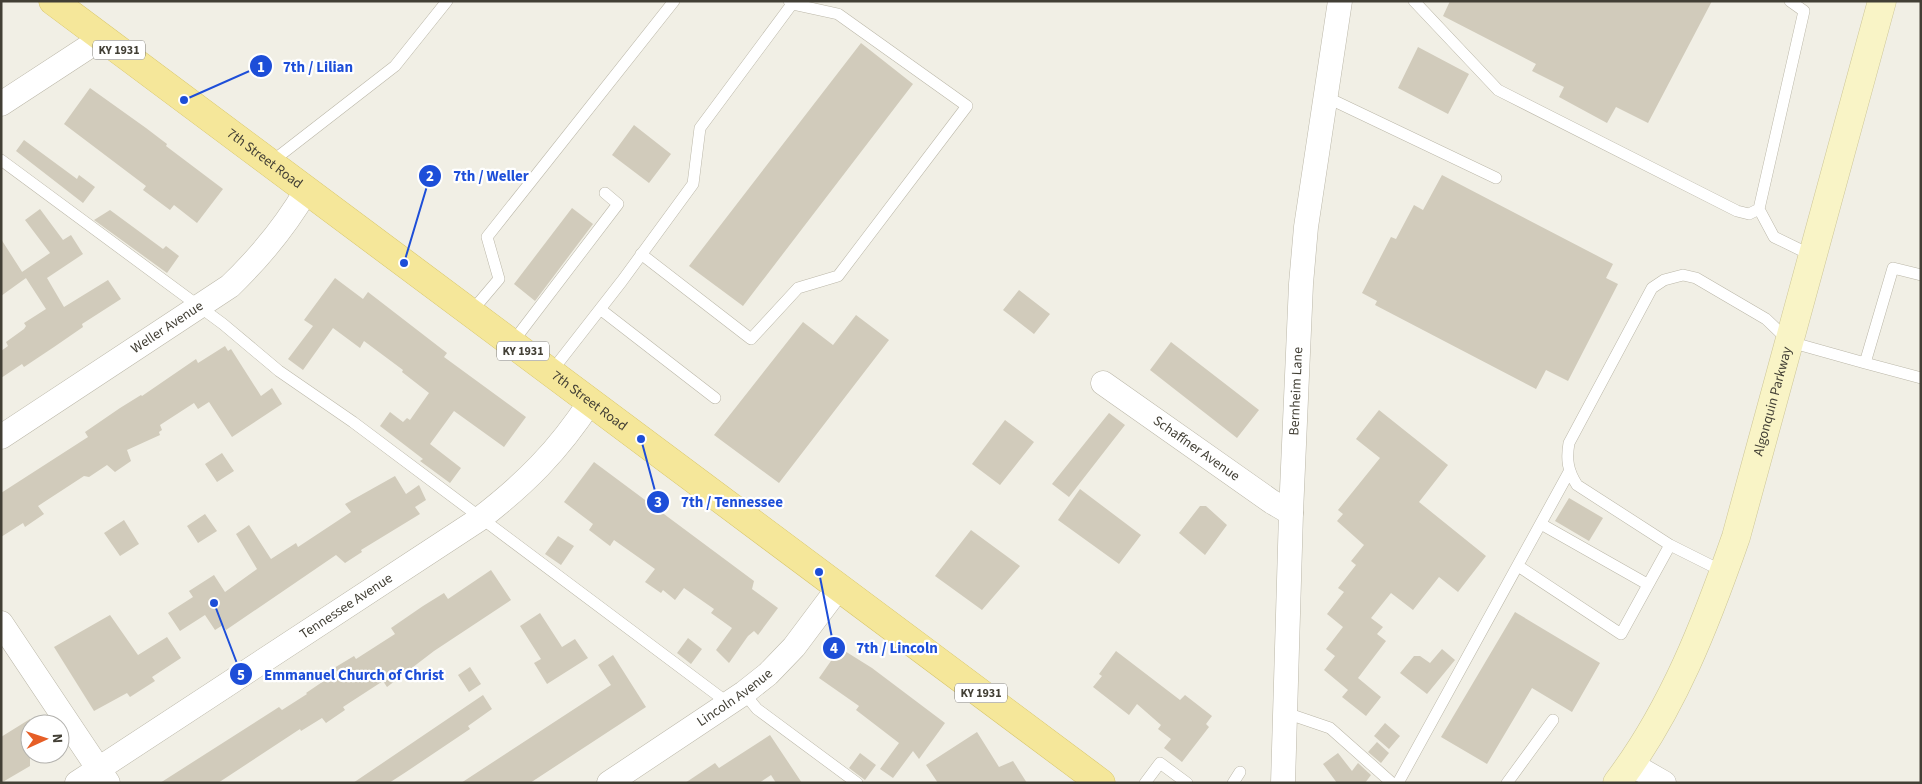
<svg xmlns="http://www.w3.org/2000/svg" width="1922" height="784" font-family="'Source Sans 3',sans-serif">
  <rect width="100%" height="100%" fill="#f1efe5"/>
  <path fill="#d1cbbb" d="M1450,1H1712L1648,123L1616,107L1607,123L1559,97L1564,87L1532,71L1536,64L1443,16Z
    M861,43L913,84L743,306L689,266Z
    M1418,47L1469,74L1448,114L1398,88Z
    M90,88L146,128L167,144L166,146L223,189L197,223L174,205L170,210L143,190L146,186L64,124Z
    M634,125L671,154L649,183L612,155Z
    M24,140L77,179L79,175L95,187L83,203L16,151Z
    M1442,175L1613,264L1606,278L1618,284L1568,381L1546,370L1536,389L1375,305L1377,301L1362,293L1391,237L1396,239L1414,205L1423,210Z
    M572,208L593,224L535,301L514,284Z
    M40,209L63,240L71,235L83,254L47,278L64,307L108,280L121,299L82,324L83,327L54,347L24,367L22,364L1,378V351L8,346L6,342L24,329L26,326L24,323L46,309L22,272L50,253L25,220Z
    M110,210L163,249L166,246L179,256L167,273L94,220Z
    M1,239L26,278L1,296Z
    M335,278L363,299L368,292L447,353L444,357L526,417L504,447L454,411L430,444L461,468L450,483L420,461L423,459L380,426L390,412L403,422L407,418L410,420L429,393L402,372L403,370L364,341L360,348L333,328L303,370L288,359L313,326L304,320Z
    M1019,290L1050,314L1034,334L1003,310Z
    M856,315L889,340L779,483L714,435L803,322L833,345Z
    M1171,342L1259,410L1237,438L1150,370Z
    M225,346L228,351L231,349L261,396L272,388L282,404L232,437L209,402L198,409L194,403L160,425L162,430L159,432L160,435L127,450L131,461L115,472L107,465L89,477L84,476L38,506L44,514L25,527L23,523L1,537V493L88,437L85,432L120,408L141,395L142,396L196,359L198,363Z
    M1379,410L1448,465L1419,502L1486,556L1458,592L1439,577L1413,610L1391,593L1371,618L1383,627L1377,634L1386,641L1358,678L1381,697L1366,716L1342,697L1348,690L1324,670L1335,656L1326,649L1343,627L1327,614L1344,592L1338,588L1356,565L1351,561L1364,545L1337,521L1343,514L1338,510L1380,458L1356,439Z
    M1109,413L1125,425L1069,497L1052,484Z
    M1005,420L1034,442L1000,485L972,464Z
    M222,453L234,471L217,482L205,464Z
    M594,462L754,581L752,589L778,608L758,635L754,631L748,636L729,663L716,650L732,628L711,613L714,609L684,588L675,600L663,590L661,593L645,582L655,569L614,540L610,546L589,530L593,524L564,502Z
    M395,476L406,494L419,485L426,500L415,507L420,514L361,550L362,552L345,563L336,555L226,630L223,625L215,630L205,615L180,631L168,613L193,597L189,591L214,575L225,592L257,569L236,534L249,525L271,559L296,543L298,547L351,512L345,504Z
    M1080,489L1141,535L1119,564L1058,520Z
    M1569,498L1603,518L1589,541L1555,521Z
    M1200,506H1206L1227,525L1205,555L1179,533Z
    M205,514L217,531L198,543L187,526Z
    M124,520L139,544L120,556L104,533Z
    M971,530L1020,566L982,610L935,576Z
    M558,536L574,546L561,565L545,554Z
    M491,570L511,600L434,651L387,687L383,681L343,707L345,710L326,723L322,718L301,731L300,729L218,783H160L279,707L282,710L307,694L306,693L337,672L334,668L354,656L356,659L395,634L391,628L423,606L444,593L448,599Z
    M1515,612L1600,663L1572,712L1532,688L1487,764L1441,737Z
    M540,613L562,647L575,639L588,658L547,684L534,663L541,659L520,626Z
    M110,615L138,655L167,637L181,658L152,677L155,681L130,697L127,693L94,711L54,647Z
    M688,638L702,649L691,664L677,653Z
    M840,648L872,668L945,723L919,759L913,751L893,778L880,769L899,743L856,710L859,706L819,678Z
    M1442,649L1455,660L1427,694L1400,673L1414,656H1420L1430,663Z
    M1116,651L1180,700L1185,695L1212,716L1206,724L1209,727L1182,762L1164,748L1171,739L1158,729L1161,725L1137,704L1129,715L1093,687L1102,676L1099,674Z
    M613,655L646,707L530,783H461L611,685L598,665Z
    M470,667L481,684L469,692L458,675Z
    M483,695L492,709L468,726L470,729L406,772L389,783H353Z
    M30,719V766L1,783V737Z
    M1385,723L1400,736L1389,749L1374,736Z
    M977,732L999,767L1013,761L1027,783H938L926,765Z
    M770,735L802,783H776L771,775L759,783H685L715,763L719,768Z
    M1377,742L1389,753L1381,763L1368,752Z
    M860,753L876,765L865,780L849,768Z
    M1338,753L1352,771L1358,763L1371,775L1365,783H1337L1323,764Z"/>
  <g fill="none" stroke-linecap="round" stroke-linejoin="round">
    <defs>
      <path id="service" d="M1414,1L1498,90L1737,211L1749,214L1759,209
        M1790,1L1804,11L1759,209L1774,237L1813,256
        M1326,97L1496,178
        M1,160L223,324L279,371L353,422L728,703
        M270,163L395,66L447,1
        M641,254L751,339L798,288L838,276L967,106L838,14L792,4L789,1
        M600,309L715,398
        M471,312L499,279L487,237L674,1
        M512,343L618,204L605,193
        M1865,363L1921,378
        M551,372L622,281L693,184L700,128L792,4
        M1541,524L1647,584
        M1518,566L1621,634L1670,545
        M1724,572L1670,545L1577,485C1568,471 1566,460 1569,443L1652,288L1664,280L1683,275L1696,278L1766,319L1790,342L1865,363L1893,268L1921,275
        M744,693L757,709L857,783
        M1286,713L1330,728L1392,783
        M1145,783L1160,763L1187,783
        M1233,783L1240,772
        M1398,783L1569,472
        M1507,783L1553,720"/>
      <g id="minor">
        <path d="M1,104L102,38"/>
        <path id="s1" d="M1103,383L1272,502L1291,513"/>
        <path id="s2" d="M1,437L230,286C260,257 285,227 306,191"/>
        <path d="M1,623L108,783"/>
        <path d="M1631,764L1664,783"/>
        <path id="s3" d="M77,783L478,520C525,484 558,451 590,402"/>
        <path id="s4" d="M609,783L744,693L768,674L794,647L839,587"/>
        <path id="s5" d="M1283,783L1291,513L1301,284L1306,227L1340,1"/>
      </g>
      <g id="secondary">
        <path id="s6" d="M1617,783C1673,709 1706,623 1736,537L1882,1"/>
      </g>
      <g id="primary">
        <path id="s7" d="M53,1L1101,783"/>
      </g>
    </defs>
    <use href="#service" stroke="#bbb7a8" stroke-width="12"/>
    <use href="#minor" stroke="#bbb7a8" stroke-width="25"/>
    <use href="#secondary" stroke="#cdc698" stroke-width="29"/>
    <use href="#primary" stroke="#d8c66b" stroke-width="29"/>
    <use href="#service" stroke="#fff" stroke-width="11"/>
    <use href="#minor" stroke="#fff" stroke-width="24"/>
    <use href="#secondary" stroke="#f9f4c6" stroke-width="28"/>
    <use href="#primary" stroke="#f5e79a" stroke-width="28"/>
  </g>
  <g text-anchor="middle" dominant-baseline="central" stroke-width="4.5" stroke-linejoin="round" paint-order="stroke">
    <g fill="#fff" stroke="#7b7972" stroke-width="1">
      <rect x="93" y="40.5" width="52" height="19" rx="4"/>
      <rect x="497" y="341.5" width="52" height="19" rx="4"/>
      <rect x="955" y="683.5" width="52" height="19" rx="4"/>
    </g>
    <g font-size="12" font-weight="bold" fill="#423f35">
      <text x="119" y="50">KY 1931</text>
      <text x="523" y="351">KY 1931</text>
      <text x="981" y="693">KY 1931</text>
    </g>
    <g font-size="14" fill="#423f35" stroke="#fff">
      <text stroke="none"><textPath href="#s7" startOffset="264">7th Street Road</textPath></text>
      <text stroke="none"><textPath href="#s2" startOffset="199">Weller Avenue</textPath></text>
      <text stroke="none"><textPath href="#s5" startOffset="392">Bernheim Lane</textPath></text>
      <text stroke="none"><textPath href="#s7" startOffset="669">7th Street Road</textPath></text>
      <text stroke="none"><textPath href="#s6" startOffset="415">Algonquin Parkway</textPath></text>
      <text stroke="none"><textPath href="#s1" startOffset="114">Schaffner Avenue</textPath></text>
      <text stroke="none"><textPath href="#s3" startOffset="322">Tennessee Avenue</textPath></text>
      <text stroke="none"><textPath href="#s4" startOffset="152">Lincoln Avenue</textPath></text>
    </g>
  </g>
  <path fill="none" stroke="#1d4ed8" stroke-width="2" d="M184 100L261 66M404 263L430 176M641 439L658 502M819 572L834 648M214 603L241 674"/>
  <g fill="#1d4ed8" stroke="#fff" stroke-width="2">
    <circle cx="184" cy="100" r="5"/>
    <circle cx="404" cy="263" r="5"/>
    <circle cx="641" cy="439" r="5"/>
    <circle cx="819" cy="572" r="5"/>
    <circle cx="214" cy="603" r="5"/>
    <circle cx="261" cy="66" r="12"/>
    <circle cx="430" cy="176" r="12"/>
    <circle cx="658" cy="502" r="12"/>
    <circle cx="834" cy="648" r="12"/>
    <circle cx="241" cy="674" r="12"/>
  </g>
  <g font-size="15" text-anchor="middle" font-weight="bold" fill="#fff">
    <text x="261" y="72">1</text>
    <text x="430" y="181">2</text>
    <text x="658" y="507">3</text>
    <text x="834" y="653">4</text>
    <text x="241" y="680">5</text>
  </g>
  <g font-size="15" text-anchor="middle" font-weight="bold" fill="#1d4ed8" stroke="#fff" stroke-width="4.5" stroke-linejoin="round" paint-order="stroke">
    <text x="318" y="72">7th / Lilian</text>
    <text x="491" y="181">7th / Weller</text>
    <text x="732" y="507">7th / Tennessee</text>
    <text x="897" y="653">7th / Lincoln</text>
    <text x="354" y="680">Emmanuel Church of Christ</text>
  </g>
  <rect width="1922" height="784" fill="none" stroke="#423f35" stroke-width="5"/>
  <g transform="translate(45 739) rotate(87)"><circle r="24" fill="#ffffff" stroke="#b3b2ae"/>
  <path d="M0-4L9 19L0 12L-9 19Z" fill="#e65e26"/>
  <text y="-8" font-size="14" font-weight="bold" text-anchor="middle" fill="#423f35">N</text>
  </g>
</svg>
